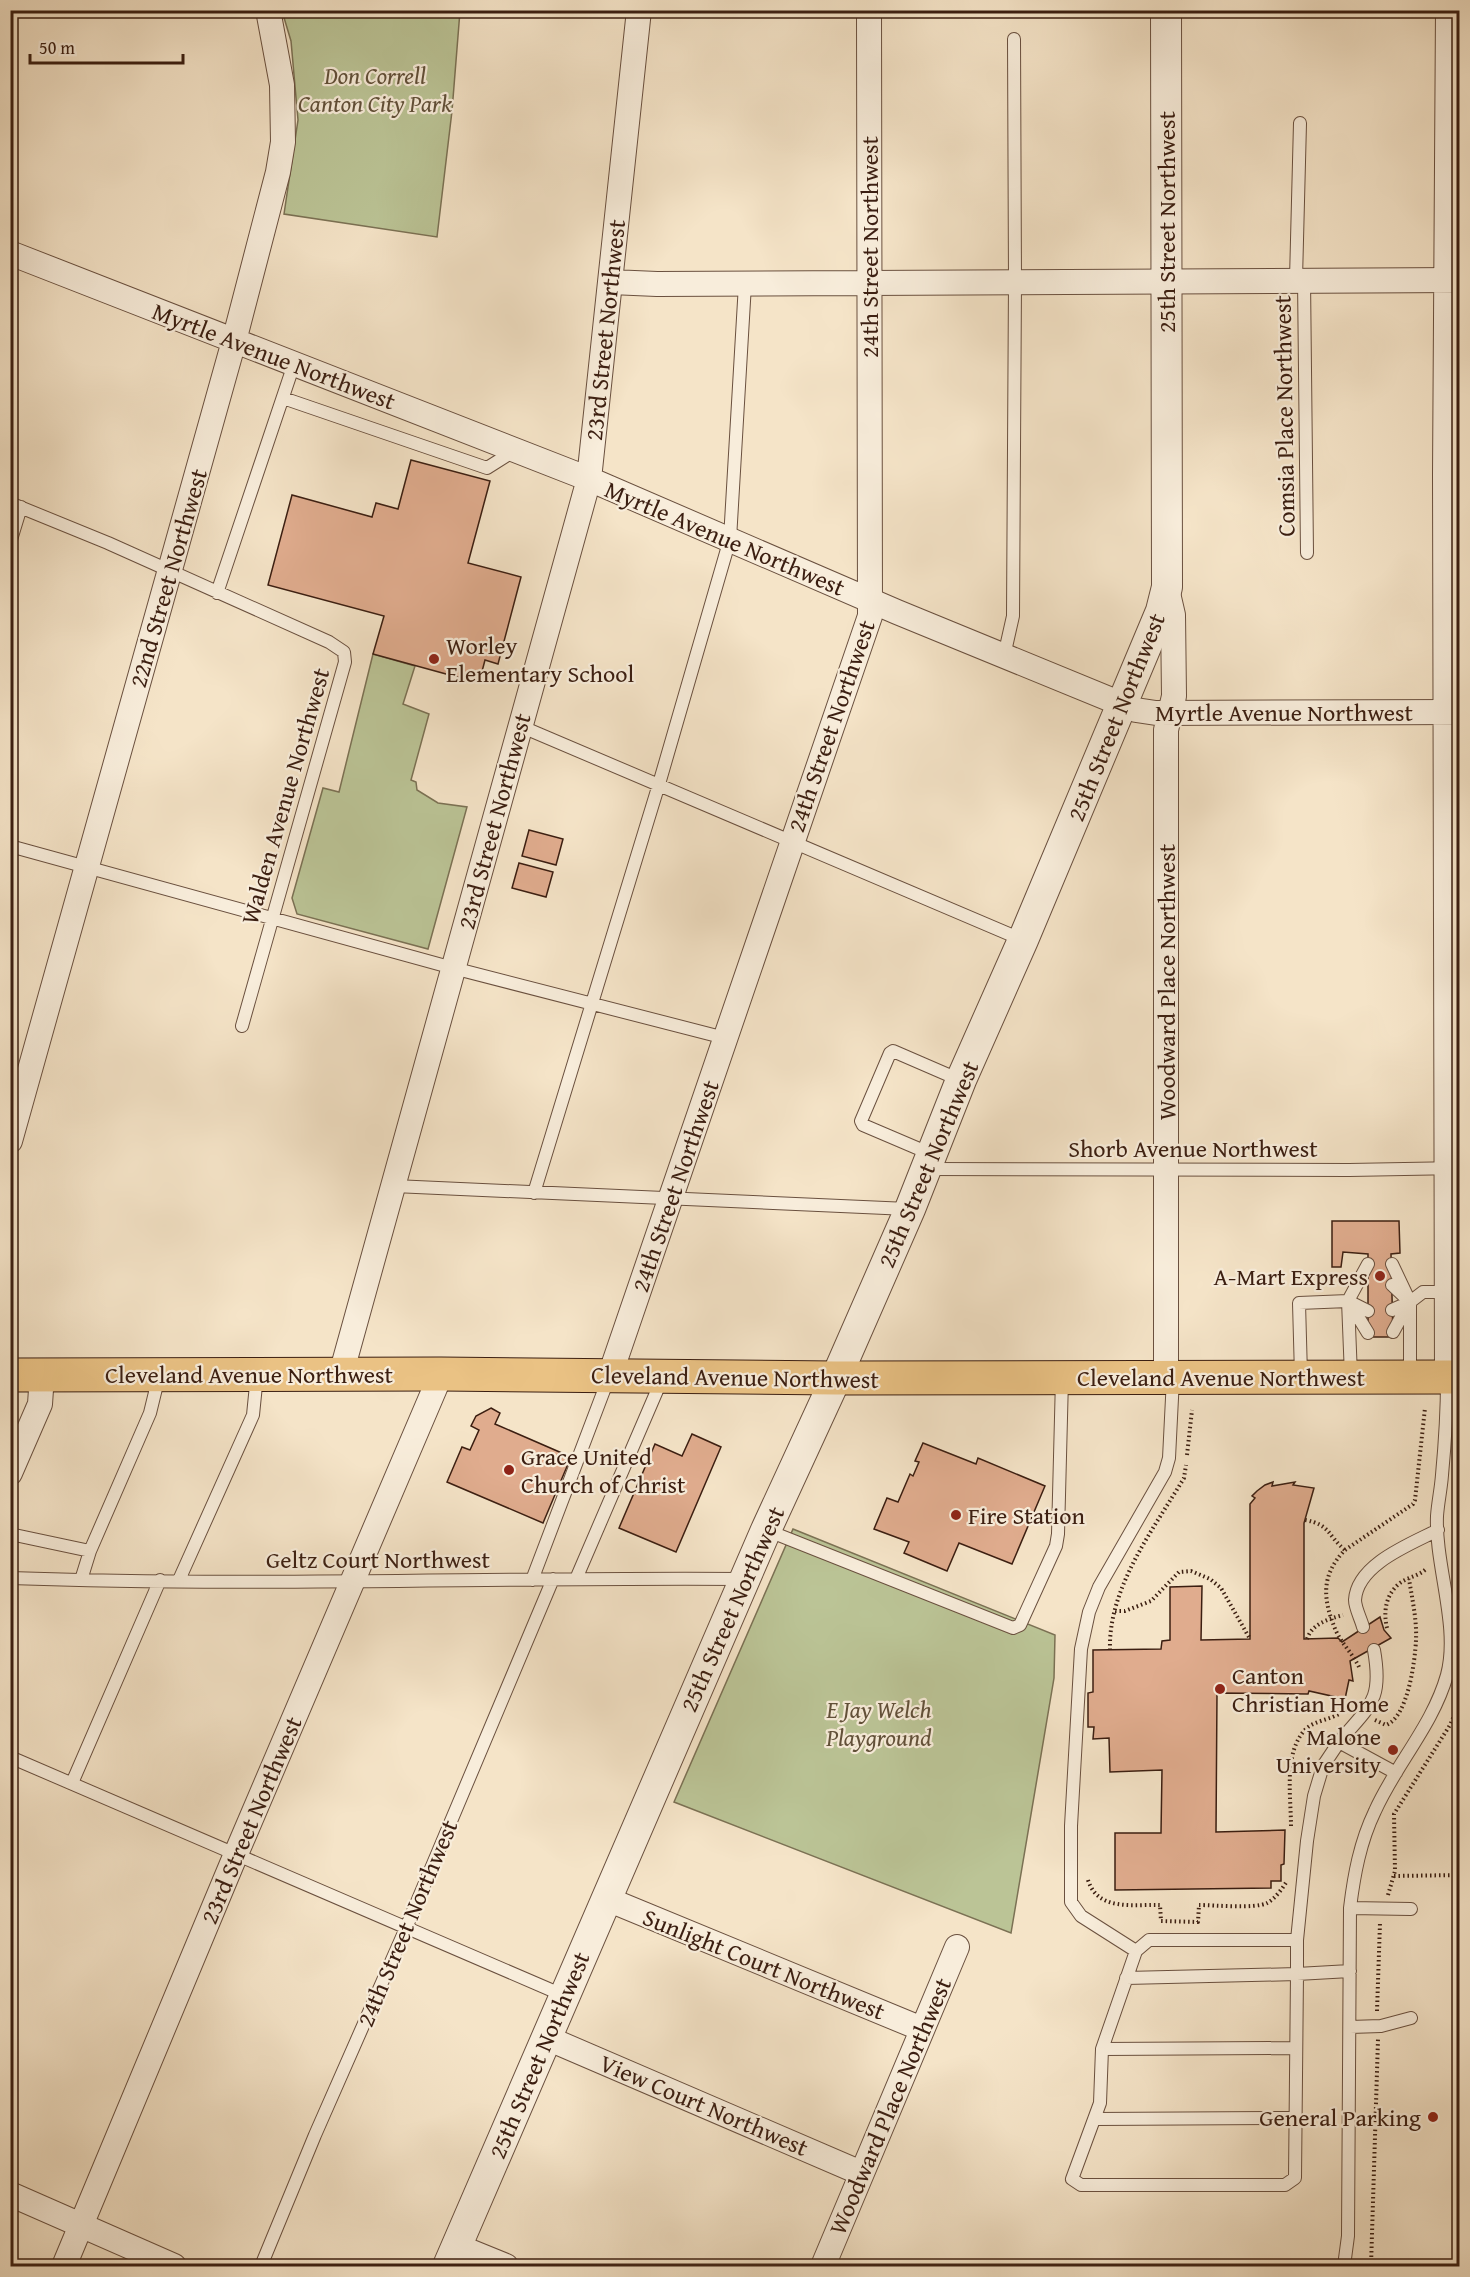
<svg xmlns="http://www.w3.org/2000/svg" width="1470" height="2277" font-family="'Gentium Book Plus',serif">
  <rect width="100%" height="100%" fill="#f5e4c8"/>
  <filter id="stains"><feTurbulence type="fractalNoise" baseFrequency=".00333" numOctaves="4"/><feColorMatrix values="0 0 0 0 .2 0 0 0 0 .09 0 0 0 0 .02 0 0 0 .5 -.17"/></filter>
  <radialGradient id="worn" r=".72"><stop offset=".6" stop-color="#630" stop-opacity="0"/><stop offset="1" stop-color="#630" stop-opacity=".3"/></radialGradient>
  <path fill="#bbc496" stroke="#7b7154" stroke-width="1.5" d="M282,11H460L452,111L437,237L284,214L298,120L291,41Z
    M373,654L415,666L403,704L429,714L411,780L416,782L417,790L438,803L467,807L428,949L297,914L292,898L323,788L339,792Z
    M793,1529L1055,1635L1054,1678L1011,1933L674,1802Z"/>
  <path fill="#e0ac8e" stroke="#3b1e11" stroke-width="1.5" d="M411,460L490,481L468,563L521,577L498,664L485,660L479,683L373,654L384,616L268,585L292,495L372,517L376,503L398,509Z
    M529,830L563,839L556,865L522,856Z
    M519,863L553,872L546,897L512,888Z
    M1332,1221H1399L1400,1253L1391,1254L1393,1337H1368V1254L1343,1252L1341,1267H1332Z
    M491,1408L500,1413L495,1424L571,1457L543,1523L447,1482L462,1447L470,1450L479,1430L471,1426L476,1416Z
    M692,1434L721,1447L676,1552L619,1528L655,1444L682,1456Z
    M923,1443L976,1464L978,1458L1045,1486L1012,1564L959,1543L947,1571L904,1553L909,1542L874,1529L887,1498L898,1502L910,1474L913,1476L919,1462L915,1461Z
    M1273,1482L1272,1486L1295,1482L1293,1485L1314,1488L1304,1523V1639L1338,1638L1342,1642L1380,1617L1384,1630L1391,1638L1350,1661L1353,1681L1349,1680L1345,1699L1309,1691L1308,1694L1217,1693L1216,1832L1285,1830L1284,1864L1281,1865V1881H1271V1888L1115,1890V1833H1161L1162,1770L1110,1772L1109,1738L1093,1739L1094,1727H1088V1693L1093,1692V1650L1161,1649L1162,1641L1170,1640V1587L1202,1586L1201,1640L1250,1639V1504L1255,1498L1252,1496L1257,1491L1265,1485Z"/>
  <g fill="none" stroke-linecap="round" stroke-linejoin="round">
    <defs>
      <path id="service" d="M1296,279L1300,123
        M1304,279L1307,553
        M283,398L487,468L514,451
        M10,503L108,543L329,642L344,652L345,662L242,1026
        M10,543L21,507
        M217,593L294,364
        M1004,656L1013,616L1015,282L1014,39
        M520,726L1023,940
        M10,846L453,968L725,1038
        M931,1154L863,1125L861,1121L890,1053L893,1051L960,1080
        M928,1169L1349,1170L1460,1168
        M394,1186L908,1209
        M534,1193L659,784L730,539L745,284
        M1392,1264L1410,1302L1423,1292H1447
        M1392,1285L1410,1302V1376
        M1349,1302L1368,1333
        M1392,1310L1410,1302
        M1393,1332L1409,1303
        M1301,1375L1299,1303L1348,1301L1368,1311
        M1351,1376L1348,1301L1368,1264
        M766,1530L1013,1628L1020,1625L1056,1546L1058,1534L1062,1379
        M10,1534L90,1551
        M10,1578C255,1587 500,1577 744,1579
        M576,1579L662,1379
        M81,1580L90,1551L150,1413L159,1376
        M179,1580L253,1415L257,1375
        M532,1580L609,1377
        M1363,1627C1361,1619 1355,1608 1355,1600C1357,1564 1411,1544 1438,1530
        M1339,1742C1370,1705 1383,1701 1374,1650
        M10,1757L565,1996
        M72,1783L160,1580
        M1350,1908L1411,1909
        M1297,1940H1149L1136,1951L1102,2049L1100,2103L1072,2179L1081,2185H1285L1295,2178L1297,1974L1350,1971
        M1136,1951L1081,1916L1071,1902V1826L1081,1649L1089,1612L1099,1587L1165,1472L1169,1458L1173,1378
        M1126,1978L1297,1974V1940L1307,1841L1314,1796L1323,1766L1339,1742L1396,1773
        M1350,2027L1381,2026L1411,2018
        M1102,2049L1296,2048
        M1094,2119L1295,2118
        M261,2266L315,2135L406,1928L553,1579
        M1344,2266L1348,2236L1350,1908C1354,1875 1360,1842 1375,1811C1396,1764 1433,1725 1447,1675C1460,1627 1435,1566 1437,1516C1438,1502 1441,1489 1442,1475C1445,1443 1447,1412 1447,1380"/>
      <path id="minor" d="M10,253L589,479L897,612L1136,710L1156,713L1460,712
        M611,282L657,284C924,283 1192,279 1460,280
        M10,1141L234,341L278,172L283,142L282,85L268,10
        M341,1374L589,479L639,10
        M610,1375L870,616L869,10
        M1166,1377V730L1174,696L1173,615L1167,589
        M1447,1377L1445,474L1448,10
        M10,1473L40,1404L42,1375
        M607,1899L922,2029
        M547,2038L861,2173
        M10,2194L174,2266
        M457,2246L506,2266
        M64,2266L236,1854L441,1374
        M823,2266L957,1947"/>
      <path id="tertiary" d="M448,2266L766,1530L836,1378L910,1209L961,1080L1023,940L1161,611L1167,587L1166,10"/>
      <path id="primary" d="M10,1375L441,1374L836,1378L1460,1377"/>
    </defs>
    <use href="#service" stroke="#6a503f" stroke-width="14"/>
    <use href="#minor" stroke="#6a503f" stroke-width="26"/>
    <use href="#tertiary" stroke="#6a503f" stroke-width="32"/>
    <use href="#primary" stroke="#3b1e11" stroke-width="35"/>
    <path stroke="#3b1e11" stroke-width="4" stroke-dasharray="1.5 3" stroke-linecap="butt" d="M1187,1455L1192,1410
      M1305,1520C1331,1525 1327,1535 1345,1550
      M1456,1543L1460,1535
      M1115,1611H1125L1151,1601L1179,1572L1191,1571L1210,1579L1221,1588L1250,1639
      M1387,1628C1383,1611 1386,1594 1400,1583C1408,1577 1419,1576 1426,1569
      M1307,1639C1312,1624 1328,1619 1343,1615
      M1110,1650C1108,1588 1153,1530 1184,1478L1186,1465
      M1359,1667C1353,1654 1342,1644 1336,1631C1323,1600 1320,1576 1345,1550L1413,1504L1415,1500L1425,1408
      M1375,1720L1386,1725C1408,1717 1415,1661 1416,1640C1417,1620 1412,1598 1409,1579
      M1291,1826C1291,1796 1283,1750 1307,1728C1315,1721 1331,1719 1341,1713
      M1394,1876L1460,1875
      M1088,1880C1098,1912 1134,1904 1160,1905L1161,1921L1198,1922L1199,1905C1214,1905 1255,1909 1267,1903C1275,1899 1282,1889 1287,1881
      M1388,1895L1395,1871L1394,1814L1450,1725L1460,1702
      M1377,2011L1380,1923
      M1371,2266L1378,2039"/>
    <use href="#service" stroke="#f8eddb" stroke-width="12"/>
    <use href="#minor" stroke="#f8eddb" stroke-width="24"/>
    <use href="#tertiary" stroke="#f8eddb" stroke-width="30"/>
    <use href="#primary" stroke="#eac284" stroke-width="33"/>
  </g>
  <g fill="#8f2418" stroke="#f8eddb" stroke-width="2">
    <circle cx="434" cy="659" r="6"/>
    <circle cx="1380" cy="1276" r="6"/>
    <circle cx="509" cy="1470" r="6"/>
    <circle cx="956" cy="1515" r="6"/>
    <circle cx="1220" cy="1689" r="6"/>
    <circle cx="1393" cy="1750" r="6"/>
    <circle cx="1433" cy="2117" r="6"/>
  </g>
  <g text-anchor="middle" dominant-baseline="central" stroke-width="4.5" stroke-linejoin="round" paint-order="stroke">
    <g font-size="24" font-style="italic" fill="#615039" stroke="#f8eddb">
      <text x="375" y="75">Don Correll<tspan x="375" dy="28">Canton City Park</tspan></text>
      <text x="879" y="1709">E Jay Welch<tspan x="879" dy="28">Playground</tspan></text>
    </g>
    <g font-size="24" fill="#3b1e11" stroke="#f8eddb">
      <text transform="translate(1166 222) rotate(-90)">25th Street Northwest</text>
      <text transform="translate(869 247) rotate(-90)">24th Street Northwest</text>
      <text transform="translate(605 330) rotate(-84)">23rd Street Northwest</text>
      <text transform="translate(274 356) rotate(21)">Myrtle Avenue Northwest</text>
      <text transform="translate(1284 416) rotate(-91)">Comsia Place Northwest</text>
      <text transform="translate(725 538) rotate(23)">Myrtle Avenue Northwest</text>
      <text transform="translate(168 578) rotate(-74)">22nd Street Northwest</text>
      <text x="1284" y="712">Myrtle Avenue Northwest</text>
      <text transform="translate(1116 717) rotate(-68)">25th Street Northwest</text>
      <text transform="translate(831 726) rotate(-71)">24th Street Northwest</text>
      <text transform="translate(285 796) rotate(-74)">Walden Avenue Northwest</text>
      <text transform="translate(494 821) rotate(-75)">23rd Street Northwest</text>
      <text transform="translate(1166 982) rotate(-90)">Woodward Place Northwest</text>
      <text x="1193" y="1148">Shorb Avenue Northwest</text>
      <text transform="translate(928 1164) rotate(-67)">25th Street Northwest</text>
      <text transform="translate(675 1186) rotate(-71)">24th Street Northwest</text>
      <text x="249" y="1374">Cleveland Avenue Northwest</text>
      <text transform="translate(735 1377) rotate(1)">Cleveland Avenue Northwest</text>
      <text x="1221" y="1377">Cleveland Avenue Northwest</text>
      <text x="378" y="1559">Geltz Court Northwest</text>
      <text transform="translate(732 1609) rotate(-66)">25th Street Northwest</text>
      <text transform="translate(251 1820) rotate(-67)">23rd Street Northwest</text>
      <text transform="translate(407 1923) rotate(-67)">24th Street Northwest</text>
      <text transform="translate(764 1964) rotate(22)">Sunlight Court Northwest</text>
      <text transform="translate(539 2055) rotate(-67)">25th Street Northwest</text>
      <text transform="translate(704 2105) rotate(23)">View Court Northwest</text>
      <text transform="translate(890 2106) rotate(-67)">Woodward Place Northwest</text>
    </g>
    <g font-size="24" fill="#3b1e11" stroke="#f8eddb" text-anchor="start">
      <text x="446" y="645">Worley<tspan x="446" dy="28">Elementary School</tspan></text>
      <text x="1368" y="1276" text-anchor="end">A-Mart Express</text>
      <text x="521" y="1456">Grace United<tspan x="521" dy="28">Church of Christ</tspan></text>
      <text x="968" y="1515">Fire Station</text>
      <text x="1232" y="1675">Canton<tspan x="1232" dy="28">Christian Home</tspan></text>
      <text x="1381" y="1736" text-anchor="end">Malone<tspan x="1381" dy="28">University</tspan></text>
      <text x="1421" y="2117" text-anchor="end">General Parking</text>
    </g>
  </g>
  <rect width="1470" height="2277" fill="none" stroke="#f5e4c8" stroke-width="36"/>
  <rect x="12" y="12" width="1446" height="2253" fill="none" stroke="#3b1e11" stroke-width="3"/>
  <rect x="18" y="18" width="1434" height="2241" fill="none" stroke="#3b1e11" stroke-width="1.5"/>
  <path d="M30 54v9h153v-9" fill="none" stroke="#3b1e11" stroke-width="3"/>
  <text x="39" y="54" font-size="18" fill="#3b1e11" stroke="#f8eddb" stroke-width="4.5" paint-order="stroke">50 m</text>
  <rect width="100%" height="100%" filter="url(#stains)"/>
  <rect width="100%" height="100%" fill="url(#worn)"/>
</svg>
